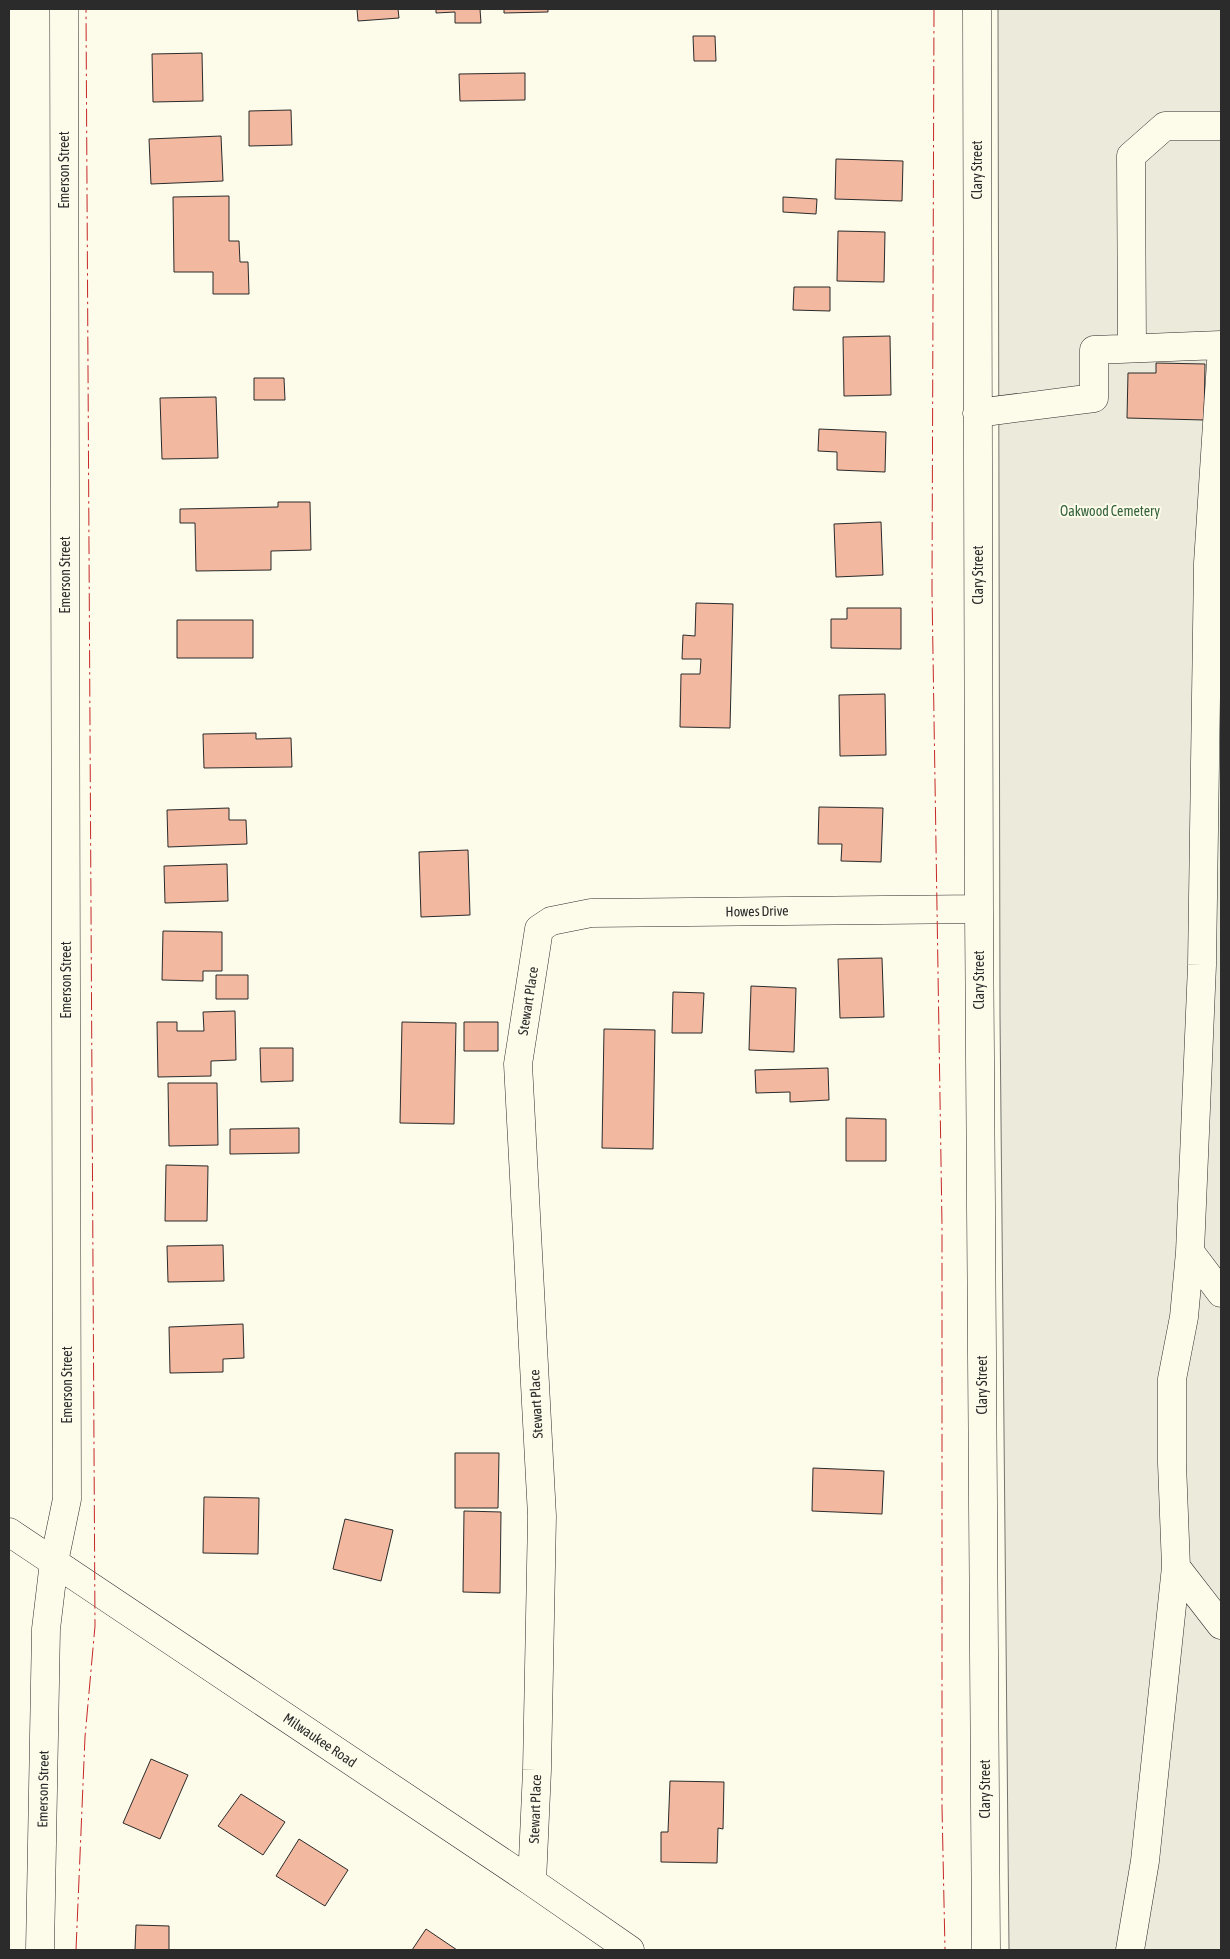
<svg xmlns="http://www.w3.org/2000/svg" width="1230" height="1959" font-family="'Asap Condensed',sans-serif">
  <rect width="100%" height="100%" fill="#fdfbea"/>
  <path fill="#ecebdb" stroke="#74746e" d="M998,9H1221V1950H1009L1000,1014Z"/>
  <path fill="#f2b8a0" stroke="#2b2b2b" d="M357,9H398L399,18L358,21Z
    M436,9H480L481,23H455V12L436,13Z
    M504,9H548V12L504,13Z
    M693,36H715L716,61H694Z
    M202,53L203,101L153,102L152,54Z
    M525,73V100L460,101L459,74Z
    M291,110L292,145L249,146V111Z
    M221,136L223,181L151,184L149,139Z
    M836,159L903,161L902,201L835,199Z
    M229,196V241H239L240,262H248L249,294H213V272H174L173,197Z
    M783,197L817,199L816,214L783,212Z
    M838,231L885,232L884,282L837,281Z
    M794,287H830V311L793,310Z
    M890,336L891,395L844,396L843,337Z
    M1156,363L1205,364L1204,420L1127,418L1128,373H1156Z
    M254,378H284L285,400H254Z
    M216,397L218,458L162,459L160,398Z
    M819,429L886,432L885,472L837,470V452L818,451Z
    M278,502H310L311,550L271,551V570L196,571L195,523H180V509L278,507Z
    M881,522L883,575L836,577L834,524Z
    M696,603L733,604L730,728L680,727L681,674H700L701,659H682L683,635L695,636Z
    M847,608H901V649L831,648V619H847Z
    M177,620H253V658H177Z
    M885,694L886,755L840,756L839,695Z
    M256,733V739L291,738L292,767L204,768L203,734Z
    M819,807L883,808L881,862L841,861L842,844H818Z
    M229,808V820H246L247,844L168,847L167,810Z
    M468,850L470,915L421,917L419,852Z
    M227,864L228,901L165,903L164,866Z
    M163,931L222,932V971H203V981L162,980Z
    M882,958L884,1017L840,1018L838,959Z
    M216,975H248V999H216Z
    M751,986L796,988L794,1052L749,1050Z
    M673,992L704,993L702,1033H672Z
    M235,1011L236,1060L211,1061V1076L158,1077L157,1022H177V1031H204L203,1012Z
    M402,1022L456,1023L454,1124L400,1123Z
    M464,1022H498V1051H464Z
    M604,1029L655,1030L653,1149L602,1148Z
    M260,1048H293V1081L261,1082Z
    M828,1068L829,1100L790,1102V1092L756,1093L755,1070Z
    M168,1083H217L218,1145L169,1146Z
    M846,1118L886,1119V1161H846Z
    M299,1128V1153L230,1154V1129Z
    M166,1165L208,1166L207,1221H165Z
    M223,1245L224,1281L168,1282L167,1246Z
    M243,1324L244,1358L223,1359V1372L170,1373L169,1327Z
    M455,1453H499L498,1508H455Z
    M813,1468L884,1471L882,1514L812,1511Z
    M204,1497L259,1498L258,1554L203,1553Z
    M464,1511L501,1512L500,1593L463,1592Z
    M345,1519L393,1530L381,1581L333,1569Z
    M151,1759L188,1775L160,1839L123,1823Z
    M670,1781L724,1782L723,1829L718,1828L717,1863L661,1862V1832H668Z
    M241,1794L285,1822L263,1855L218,1826Z
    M299,1839L348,1870L325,1906L276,1876Z
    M136,1925L169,1926V1950H135Z
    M426,1929L457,1950H412Z"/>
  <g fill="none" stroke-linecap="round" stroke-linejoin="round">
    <defs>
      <path id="minor" d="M977,9L979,909L986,1950
        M1132,348L1131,156L1165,126H1221
        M977,413L1094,398V350L1221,345
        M1190,1252L1221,1293
        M9,1532L532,1882L630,1950
        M1176,1567L1221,1625
        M532,1882L537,1770L542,1516L518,1064L539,929L551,921L591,913L979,909
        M40,1950L46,1629L54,1562L67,1499L64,9
        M1130,1950L1145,1861L1176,1567L1172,1463V1379L1184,1317L1190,1252L1202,965L1208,563L1221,362"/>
    </defs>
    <use href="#minor" stroke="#2b2b2b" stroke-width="29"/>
    <use href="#minor" stroke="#fdfbea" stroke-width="28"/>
    <path stroke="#c62828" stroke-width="1" stroke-dasharray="18 4 2.5 4" stroke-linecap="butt" d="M934,9L932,591L942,1225V1806L945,1950
      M76,1950L85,1737L95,1626L86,9"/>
  </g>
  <g text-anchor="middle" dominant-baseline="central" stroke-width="4" stroke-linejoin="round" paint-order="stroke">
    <g font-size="14" fill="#2b2b2b" stroke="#fdfbea">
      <text transform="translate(64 170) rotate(-90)">Emerson Street</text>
      <text transform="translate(977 170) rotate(-90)">Clary Street</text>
      <text transform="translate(65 575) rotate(-90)">Emerson Street</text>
      <text transform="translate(978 575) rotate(-90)">Clary Street</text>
      <text transform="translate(757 911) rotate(-1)">Howes Drive</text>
      <text transform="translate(66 980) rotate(-90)">Emerson Street</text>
      <text transform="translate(979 980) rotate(-90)">Clary Street</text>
      <text transform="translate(528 1001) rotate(-81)">Stewart Place</text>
      <text transform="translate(67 1385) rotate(-90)">Emerson Street</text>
      <text transform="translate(982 1385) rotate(-90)">Clary Street</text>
      <text transform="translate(536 1404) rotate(-93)">Stewart Place</text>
      <text transform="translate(320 1740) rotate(34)">Milwaukee Road</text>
      <text transform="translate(43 1789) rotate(-89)">Emerson Street</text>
      <text transform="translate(985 1789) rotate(-90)">Clary Street</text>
      <text transform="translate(535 1809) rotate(-88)">Stewart Place</text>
    </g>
    <g font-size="14" fill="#34623c" stroke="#fdfbea">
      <text x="1110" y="511">Oakwood Cemetery</text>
    </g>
  </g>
  <rect width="1230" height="1959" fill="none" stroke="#2b2b2b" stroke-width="20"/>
</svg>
